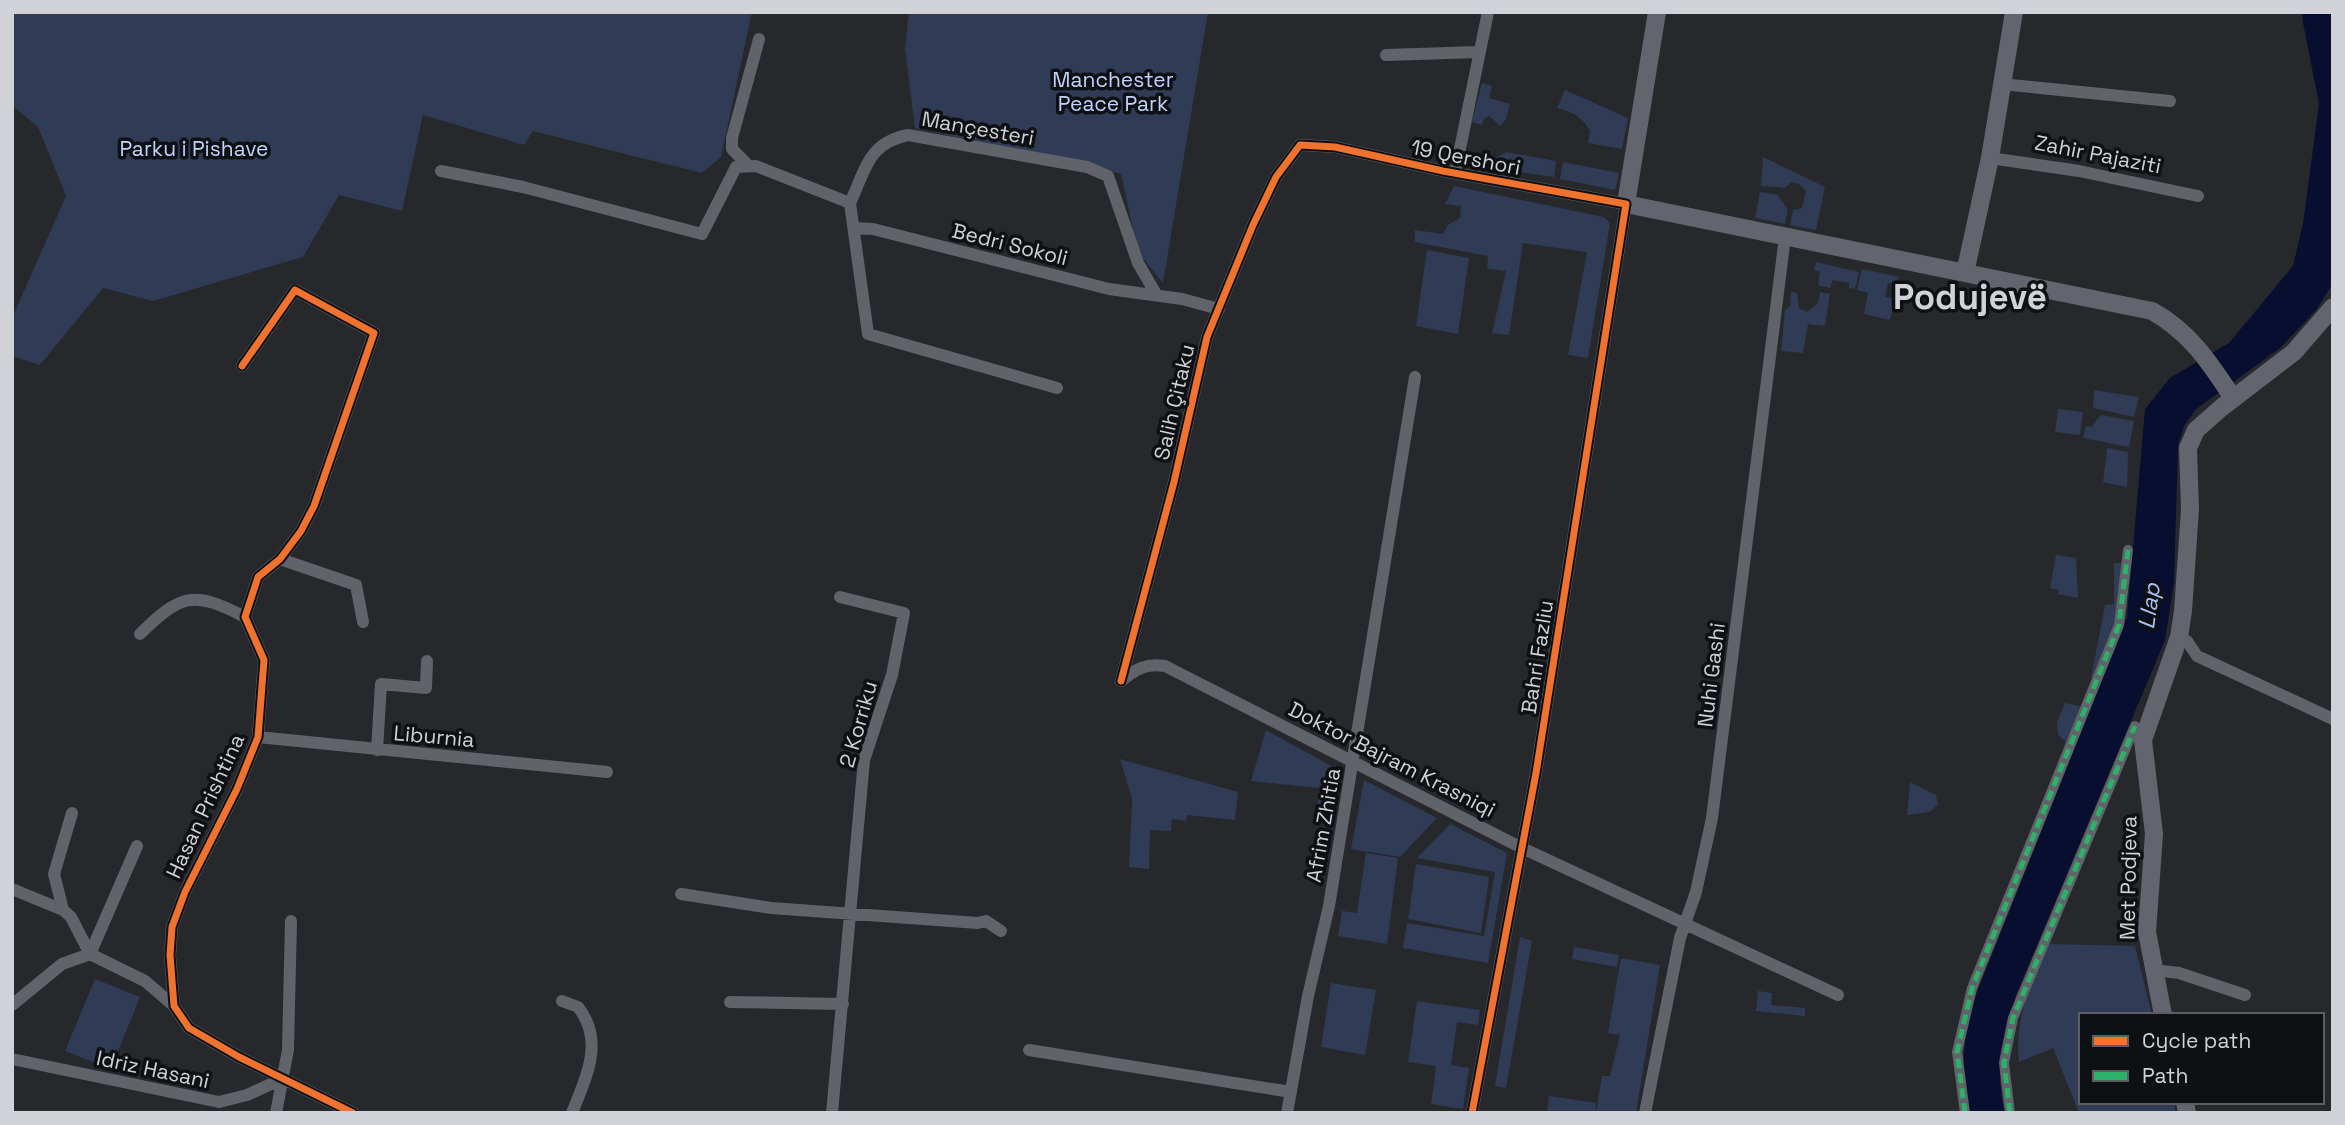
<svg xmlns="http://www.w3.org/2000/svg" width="2345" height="1125" font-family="'Space Grotesk',sans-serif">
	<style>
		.green { fill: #303b56 }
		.water { fill: #070e2f }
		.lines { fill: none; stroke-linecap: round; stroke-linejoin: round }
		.pedestrian { stroke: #606369; stroke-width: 10 }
		.minor { stroke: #606369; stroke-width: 12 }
		.secondary { stroke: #62656d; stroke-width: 18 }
		.quiet { stroke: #2db169; stroke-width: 5; stroke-dasharray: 10 5; stroke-linecap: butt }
		.cycleway-casing { stroke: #0e1013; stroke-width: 11 }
		.cycleway { stroke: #ef722f; stroke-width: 7 }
		.labels { text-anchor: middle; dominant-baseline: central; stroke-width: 7; stroke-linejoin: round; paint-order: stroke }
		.park-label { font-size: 21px; fill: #c1d3fd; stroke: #0e1013 }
		.street-label { font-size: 21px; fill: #d0d2d8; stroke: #0e1013 }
		.water-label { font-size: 23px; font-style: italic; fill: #a9bff6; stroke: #0e1013 }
		.town-label { font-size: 35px; font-weight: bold; fill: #d0d2d8; stroke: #0e1013 }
	</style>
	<rect width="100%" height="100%" fill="#26282c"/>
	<!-- green -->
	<path class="green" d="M 12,12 L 752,12 L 721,157 L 702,173 L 533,131 L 524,145 L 423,115 L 402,211 L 339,195 L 303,257 L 153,301 L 103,288 L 40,365 L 12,356 L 12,318 L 66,196 L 38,127 L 12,105 Z
		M 909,12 L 1208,12 L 1163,283 L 1138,252 L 1121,174 L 915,128 L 905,49 Z
		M 1482,83 L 1492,86 L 1489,98 L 1510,104 L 1506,119 L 1500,126 L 1489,116 L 1484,119 L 1482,125 L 1472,122 Z
		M 1565,90 L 1628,118 L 1622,149 L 1588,143 L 1590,131 C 1582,117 1573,112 1557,108 Z
		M 1506,152 L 1556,161 L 1554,177 L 1482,166 Z
		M 1763,157 L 1825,187 L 1816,230 L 1790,225 L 1793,210 L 1802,208 L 1806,191 L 1799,184 L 1791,182 L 1785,188 L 1761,186 Z
		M 1563,162 L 1619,173 L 1615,190 L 1560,179 Z
		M 1454,186 L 1604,217 L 1610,223 L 1588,358 L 1568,355 L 1587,252 L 1523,243 L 1509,335 L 1492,333 L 1506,271 L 1487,269 L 1488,256 L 1415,242 L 1415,230 L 1443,234 L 1448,225 L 1460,218 L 1461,206 L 1445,204 Z
		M 1760,192 L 1778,195 L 1788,210 L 1785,224 L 1755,218 Z
		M 1427,250 L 1469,258 L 1458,334 L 1416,326 Z
		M 1816,262 L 1859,272 L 1855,289 L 1849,288 L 1849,283 L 1833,280 L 1830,288 L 1818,285 L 1820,272 L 1814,270 Z
		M 1862,269 L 1899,277 L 1897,284 L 1888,283 L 1885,297 L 1895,299 L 1890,320 L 1864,314 L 1868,293 L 1857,290 Z
		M 1791,292 L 1797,293 L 1799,308 L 1807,312 L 1818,303 L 1820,292 L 1830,294 L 1825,326 L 1808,324 L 1803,353 L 1781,351 L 1785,310 L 1790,306 Z
		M 2094,390 L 2139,397 L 2134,417 L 2093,408 Z
		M 2058,409 L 2083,412 L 2080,435 L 2055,432 Z
		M 2101,415 L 2134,421 L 2129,447 L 2083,438 L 2086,426 L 2091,427 Z
		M 2107,448 L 2128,452 L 2127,487 L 2103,482 Z
		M 2056,555 L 2076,558 L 2078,598 L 2058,594 L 2059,590 L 2050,588 Z
		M 2114,563 L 2124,563 L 2119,614 L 2095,680 L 2091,678 L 2105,605 L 2114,604 Z
		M 2065,703 L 2084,707 L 2066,742 L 2058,735 L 2057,722 Z
		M 1266,730 L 1337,769 L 1328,819 L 1317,818 L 1319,788 L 1251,781 Z
		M 1120,759 L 1238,792 L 1235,820 L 1187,815 L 1186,821 L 1172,819 L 1171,831 L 1150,830 L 1149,869 L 1129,867 L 1132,799 Z
		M 1364,780 L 1437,818 L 1400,857 L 1351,849 Z
		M 1910,782 L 1936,795 L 1938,804 L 1930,812 L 1907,815 Z
		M 1450,824 L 1507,853 L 1488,963 L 1403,948 L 1407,923 L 1484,936 L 1495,872 L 1417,858 Z
		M 1366,853 L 1398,858 L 1387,944 L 1338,936 L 1342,911 L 1357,913 Z
		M 1416,864 L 1489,877 L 1481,933 L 1408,919 Z
		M 1520,937 L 1532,941 L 1506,1088 L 1495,1086 Z
		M 2047,944 L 2135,946 L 2152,1015 L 2081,1015 L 2081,1102 L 2174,1102 L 2176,1113 L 2079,1113 L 2053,1048 L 2019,1062 C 2014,1020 2031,982 2047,944 Z
		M 1574,947 L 1619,955 L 1617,967 L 1572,959 Z
		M 1621,958 L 1660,965 L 1636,1113 L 1596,1113 L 1602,1076 L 1610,1076 L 1620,1035 L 1608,1033 Z
		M 95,979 L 140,997 L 111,1069 L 65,1051 Z
		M 1331,983 L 1376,990 L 1365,1055 L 1321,1047 Z
		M 1758,991 L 1772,993 L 1771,1005 L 1805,1008 L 1805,1016 L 1756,1011 Z
		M 1417,1001 L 1480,1010 L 1478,1025 L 1457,1022 L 1451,1065 L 1469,1068 L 1463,1109 L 1431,1104 L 1436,1066 L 1408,1062 Z
		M 1549,1096 L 1596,1103 L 1595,1113 L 1547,1111 Z"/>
	<!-- water -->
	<path class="water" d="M 2301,12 L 2333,12 L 2331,286 L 2317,309 L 2280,348 L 2195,410 L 2184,426 L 2178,445 L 2174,582 L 2165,640 L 2016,995 C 2002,1039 1994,1066 2005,1113 L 1969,1113 C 1961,1080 1963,1046 1969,1012 L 2127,617 L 2145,409 L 2170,378 L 2229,343 L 2293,266 L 2303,224 L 2319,104 Z"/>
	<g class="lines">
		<!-- pedestrian -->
		<path class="pedestrian" d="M 1965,1113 L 1957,1052 L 1972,988 L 2119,625 L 2128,550
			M 2010,1113 L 2004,1063 L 2013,1018 L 2135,726"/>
		<!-- minor -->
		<path class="minor" d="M 1386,55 L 1478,52
			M 2001,84 L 2170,101
			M 1990,158 L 2079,171 L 2198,196
			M 749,166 L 732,149 L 732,138 L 759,39
			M 441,171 L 523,187 L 702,234 L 736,167 L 756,166 L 850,203
			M 1455,173 L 1488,12
			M 850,203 C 866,169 868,143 908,135 L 1087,167 L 1108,176 L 1138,263 L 1156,294
			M 850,203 L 868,334 L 1057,388
			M 854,228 L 873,229 L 1109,289 L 1182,299 L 1219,309
			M 242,366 L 295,290 L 374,333 L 314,506 L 301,531 L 280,559 L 258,577 L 245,617 L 264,660 L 258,737 L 237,789 L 185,892 L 172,927 L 170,955 L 174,1006 L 189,1028 L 239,1057 L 353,1113
			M 280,559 L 356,585 L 363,622
			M 140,634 C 181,594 193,590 245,617
			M 2179,637 L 2187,641 L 2197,656 L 2333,719
			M 1121,681 L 1174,482 L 1207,337 L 1253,225 L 1276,177 L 1300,145 L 1335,147 L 1443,171 L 1626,204 L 1536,773 L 1472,1113
			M 1121,681 C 1136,669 1146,663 1165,666 L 1522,848 L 1838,995
			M 258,737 L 607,772
			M 377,750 L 381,684 L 426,688 L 427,661
			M 72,813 L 54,874 L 63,910 L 71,917 L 90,954
			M 12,889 L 63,910
			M 681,894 L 771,908 L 978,923 L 986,921 L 1001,931
			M 90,954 L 137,846
			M 2153,970 L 2179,973 L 2245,995
			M 562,1001 L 578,1007 C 605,1041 586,1077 572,1113
			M 730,1002 L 843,1004
			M 12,1005 L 62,964 L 90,954 L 145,981 L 174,1006
			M 1029,1050 L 1291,1092
			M 12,1059 L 219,1102 L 247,1095 L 282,1079
			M 276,1113 L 288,1050 L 291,921
			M 832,1113 L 864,760 L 892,675 L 904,613 L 840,597
			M 1287,1113 L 1308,996 L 1329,906 L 1415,377
			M 1645,1113 L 1680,938 L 1696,892 L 1712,818 L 1785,237"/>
		<!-- secondary -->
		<path class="secondary" d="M 1657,12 L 1626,204 L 2152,311 C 2190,332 2210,363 2233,398
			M 1965,273 L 1990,158 L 2014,12
			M 2163,1015 L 2147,932 L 2154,834 L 2143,740 L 2179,637 L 2183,611 L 2190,509 L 2188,448 L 2196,430 L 2221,408 L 2294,352 L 2333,307
			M 2185,1102 L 2187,1113"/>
		<!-- quiet -->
		<path class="quiet" d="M 1965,1113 L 1957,1052 L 1972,988 L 2119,625 L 2128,550
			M 2010,1113 L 2004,1063 L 2013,1018 L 2135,726"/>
		<defs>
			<path id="cycleway" d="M 242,366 L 295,290 L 374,333 L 314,506 L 301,531 L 280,559 L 258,577 L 245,617 L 264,660 L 258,737 L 237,789 L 185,892 L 172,927 L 170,955 L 174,1006 L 189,1028 L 239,1057 L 353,1113
				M 1121,681 L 1174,482 L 1207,337 L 1253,225 L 1276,177 L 1300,145 L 1335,147 L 1443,171 L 1626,204 L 1536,773 L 1472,1113"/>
		</defs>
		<!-- cycleway casing -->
		<use href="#cycleway" class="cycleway-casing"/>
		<!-- cycleway -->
		<use href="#cycleway" class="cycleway"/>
	</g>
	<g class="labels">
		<!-- park labels -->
		<g class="park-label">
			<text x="1113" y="79">Manchester<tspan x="1113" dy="24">Peace Park</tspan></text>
			<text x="194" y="148">Parku i Pishave</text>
		</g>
		<!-- street labels -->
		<g class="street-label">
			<text transform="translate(978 128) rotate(10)">Mançesteri</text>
			<text transform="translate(2098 154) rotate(11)">Zahir Pajaziti</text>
			<text transform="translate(1466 157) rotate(11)">19 Qershori</text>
			<text transform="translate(1010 244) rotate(14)">Bedri Sokoli</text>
			<text transform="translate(1174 402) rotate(-77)">Salih Çitaku</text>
			<text transform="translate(1537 657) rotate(-81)">Bahri Fazliu</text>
			<text transform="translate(1711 675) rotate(-83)">Nuhi Gashi</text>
			<text transform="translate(858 724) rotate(-74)">2 Korriku</text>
			<text transform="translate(434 736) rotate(5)">Liburnia</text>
			<text transform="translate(1392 759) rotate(27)">Doktor Bajram Krasniqi</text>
			<text transform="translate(205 806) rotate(-65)">Hasan Prishtina</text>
			<text transform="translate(1323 825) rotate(-80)">Afrim Zhitia</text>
			<text transform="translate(2128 878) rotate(-89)">Met Podjeva</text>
			<text transform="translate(153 1069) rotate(12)">Idriz Hasani</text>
		</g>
		<!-- water labels -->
		<g class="water-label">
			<text transform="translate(2149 606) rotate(-82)">Llap</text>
		</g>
		<!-- town labels -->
		<g class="town-label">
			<text x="1970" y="297">Podujevë</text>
		</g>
	</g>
	<!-- border -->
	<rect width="2345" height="1125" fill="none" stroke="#d0d2d8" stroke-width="28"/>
	<!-- legend -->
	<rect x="2079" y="1013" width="245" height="91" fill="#0e1013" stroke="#5c5e62" stroke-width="2"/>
	<rect x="2093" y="1036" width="35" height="10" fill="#ef722f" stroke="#5c5e62" stroke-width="2"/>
	<text x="2142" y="1048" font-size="21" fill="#d0d2d8">Cycle path</text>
	<rect x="2093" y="1071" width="35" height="10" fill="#2db169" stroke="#5c5e62" stroke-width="2"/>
	<text x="2142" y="1083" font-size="21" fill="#d0d2d8">Path</text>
</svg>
